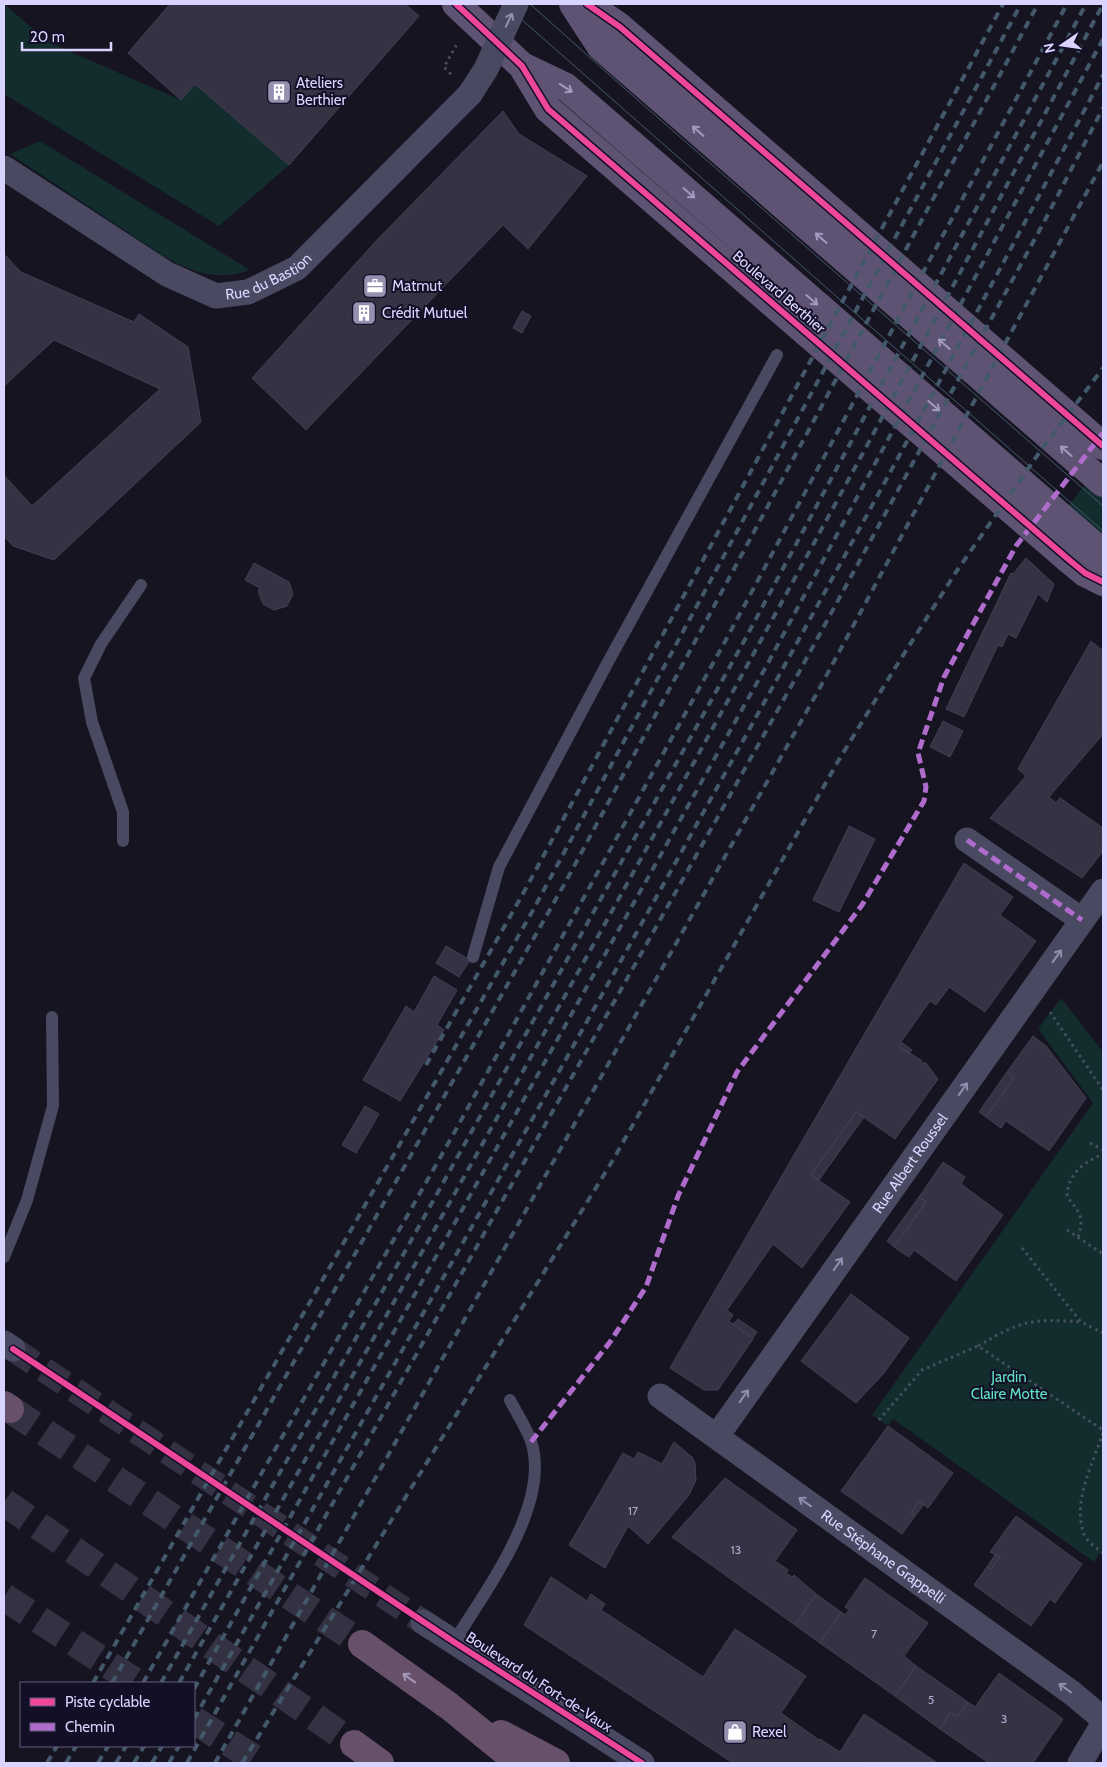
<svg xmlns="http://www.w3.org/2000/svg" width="1107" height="1767" font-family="Cabin,sans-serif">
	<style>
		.green { fill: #132c2d }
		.building { fill: #343243; stroke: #433f54 }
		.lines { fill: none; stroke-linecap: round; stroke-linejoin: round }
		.street-tunnel { stroke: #333142; stroke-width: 25; stroke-dasharray: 25 12; stroke-linecap: butt }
		.secondary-tunnel { stroke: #333142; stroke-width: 28; stroke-dasharray: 28 14; stroke-linecap: butt }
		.highway-tunnel { stroke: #333142; stroke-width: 28; stroke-dasharray: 28 14; stroke-linecap: butt }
		.path { stroke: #44505f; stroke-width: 3; stroke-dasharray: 2.5 4; stroke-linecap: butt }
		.lane { stroke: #4a4962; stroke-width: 12 }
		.street { stroke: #4a4962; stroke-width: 25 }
		.primary { stroke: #5e5373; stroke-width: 28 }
		.highway { stroke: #67516a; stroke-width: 28 }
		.tram { stroke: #43596b; stroke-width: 1 }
		.rail { stroke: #43596b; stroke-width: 4; stroke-dasharray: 8 6; stroke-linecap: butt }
		.street-bridge { stroke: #4a4962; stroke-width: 25 }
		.quiet { stroke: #b06ccc; stroke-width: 5; stroke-dasharray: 10 5; stroke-linecap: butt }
		.cycleway-casing { stroke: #130f26; stroke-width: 9 }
		.cycleway { stroke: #ed469a; stroke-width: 6 }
		.oneway { stroke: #928eb0 }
		.oneway2 { stroke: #a29ac0 }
		.oneway3 { stroke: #a699bc }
		.labels { text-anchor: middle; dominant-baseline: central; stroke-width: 4; stroke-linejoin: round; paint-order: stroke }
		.number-label { font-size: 12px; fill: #b0acd0 }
		.poi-label { font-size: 15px; fill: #d9d4ff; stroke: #130f26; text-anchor: start }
		.street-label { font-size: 15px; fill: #d9d4ff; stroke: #130f26 }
		.park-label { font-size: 15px; fill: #5fe0c0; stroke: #130f26 }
	</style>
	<rect width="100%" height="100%" fill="#161421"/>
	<!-- green -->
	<path class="green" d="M 4,4 L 48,42 L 181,100 L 195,84 L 289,165 L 219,226 L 4,94 Z
		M 40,141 L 250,270 C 218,282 190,272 162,255 L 10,154 Z
		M 1088,481 L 1103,495 L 1103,542 L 1065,510 Z
		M 1061,998 L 1103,1052 L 1103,1549 L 1094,1562 L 893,1419 L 888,1426 L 872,1415 L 1093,1103 L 1038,1029 Z"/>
	<!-- building -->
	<path class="building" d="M 170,4 L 405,4 L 419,16 L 289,165 L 195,84 L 181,100 L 128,53 Z
		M 503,111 L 519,134 L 587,176 L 528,249 L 503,225 L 306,430 L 252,378 L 377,240 Z
		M 4,254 L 21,272 L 134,322 L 139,314 L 188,347 L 201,422 L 54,560 L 13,546 L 4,536 L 4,475 L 32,506 L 160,389 L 54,340 L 4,386 Z
		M 522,311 L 531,316 L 522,333 L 513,328 Z
		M 1026,558 L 1054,584 L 1047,602 L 1038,594 L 1016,638 L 1008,634 L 1002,647 L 998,645 L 964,717 L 946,709 L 1011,573 L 1013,574 Z
		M 254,563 L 289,582 L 293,594 L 287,606 L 274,610 L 263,604 L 258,591 L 260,588 L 245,580 Z
		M 1091,641 L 1103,651 L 1103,734 L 1049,797 L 1056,803 L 1060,798 L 1103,828 L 1103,851 L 1082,878 L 990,818 L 1026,776 L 1018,769 Z
		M 943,721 L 963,731 L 950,757 L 930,747 Z
		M 849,826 L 875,839 L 839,912 L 813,900 Z
		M 964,863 L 1013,897 L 1000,915 L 1036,941 L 985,1012 L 949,987 L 936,1005 L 930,1001 L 898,1046 L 921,1060 L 923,1064 L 925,1062 L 938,1079 L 895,1139 L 856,1112 L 811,1175 L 850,1202 L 802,1268 L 773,1244 L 727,1310 L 733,1315 L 729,1321 L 753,1339 L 718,1390 L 704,1390 L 670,1368 Z
		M 446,946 L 470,960 L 459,977 L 436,963 Z
		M 434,976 L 457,990 L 437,1025 L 444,1030 L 400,1101 L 363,1080 L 406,1006 L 414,1012 Z
		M 1033,1036 L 1046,1046 L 1086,1098 L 1049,1151 L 1006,1121 L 1001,1128 L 986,1117 L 1014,1078 L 1007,1072 Z
		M 901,1042 L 912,1050 L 909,1054 L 898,1046 Z
		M 1007,1072 L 1014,1078 L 986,1117 L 979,1112 Z
		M 365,1106 L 379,1114 L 356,1153 L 342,1145 Z
		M 856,1112 L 864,1117 L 819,1180 L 811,1175 Z
		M 943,1162 L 965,1177 L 961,1184 L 1003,1215 L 956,1281 L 914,1250 L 909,1257 L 894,1247 L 926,1202 L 919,1197 Z
		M 919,1197 L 926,1202 L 894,1247 L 887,1241 Z
		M 851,1294 L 909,1338 L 884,1373 L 856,1403 L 801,1361 Z
		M 738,1319 L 757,1332 L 753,1338 L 733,1324 Z
		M 888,1426 L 953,1473 L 928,1508 L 919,1501 L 911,1513 L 915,1516 L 902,1534 L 841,1491 Z
		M 674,1442 L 692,1457 L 695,1463 L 696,1480 L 689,1495 L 648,1544 L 628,1526 L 605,1568 L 569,1545 L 623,1453 L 634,1459 L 638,1452 L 662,1464 Z
		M 725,1478 L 797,1530 L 775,1561 L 788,1570 L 786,1573 L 792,1577 L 794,1575 L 816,1594 L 795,1625 L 672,1537 Z
		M 919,1501 L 924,1504 L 915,1516 L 911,1513 Z
		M 1016,1516 L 1082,1564 L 1055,1603 L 1050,1599 L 1031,1626 L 974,1585 L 987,1567 L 991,1569 L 1000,1557 L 990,1552 Z
		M 995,1555 L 1000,1557 L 991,1569 L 987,1567 Z
		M 551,1577 L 587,1601 L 591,1594 L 605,1604 L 601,1610 L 703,1677 L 735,1629 L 806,1676 L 781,1713 L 819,1740 L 820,1739 L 840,1752 L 864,1714 L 936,1762 L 733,1763 L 524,1625 Z
		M 865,1578 L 928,1623 L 904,1656 L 916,1666 L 895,1696 L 820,1643 L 841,1612 L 845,1615 L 849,1610 L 845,1607 Z
		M 816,1594 L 841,1612 L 820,1643 L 795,1625 Z
		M 916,1666 L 968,1702 L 957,1717 L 950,1713 L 940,1729 L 895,1696 Z
		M 999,1673 L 1063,1719 L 1033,1763 L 989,1763 L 940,1729 L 950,1713 L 957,1717 L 968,1702 L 975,1707 Z"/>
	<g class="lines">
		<!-- street-tunnel -->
		<path class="street-tunnel" d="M 13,1349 L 423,1622"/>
		<!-- secondary-tunnel -->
		<path class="secondary-tunnel" d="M 4,1597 L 137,1683
			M 194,1720 L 261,1763"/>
		<!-- highway-tunnel -->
		<path class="highway-tunnel" d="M 10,1409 L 362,1644
			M 4,1502 L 354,1744"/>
		<!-- path -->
		<path class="path" d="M 451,74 L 444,67 L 457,44
			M 1050,1012 L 1103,1090
			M 1090,1143 L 1103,1150
			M 1067,1230 L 1103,1254
			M 1078,1237 C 1085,1218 1079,1211 1067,1197 C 1068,1173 1083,1163 1103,1154
			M 1022,1248 L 1081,1322 L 1103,1333
			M 978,1346 C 1020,1321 1032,1318 1081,1322
			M 879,1420 L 922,1370 L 978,1346 L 1103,1430
			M 1103,1433 C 1093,1463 1072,1502 1084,1534 C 1087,1541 1097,1549 1103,1553"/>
		<!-- lane -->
		<path class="lane" d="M 123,841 L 123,812 L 92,722 L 84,678 L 101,644 L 141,585
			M 473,957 L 499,867 L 608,662 L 777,355
			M 4,1257 L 27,1200 L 53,1106 L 52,1017
			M 454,1642 C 485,1591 552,1504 531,1441 C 526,1427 517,1414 510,1400"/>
		<!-- street -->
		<g class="street">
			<path id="s1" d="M 4,168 L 167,274 L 216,296 L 248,292 L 297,268 L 470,94"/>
			<path d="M 967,840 L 1082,920"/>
			<path d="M 4,1343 L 13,1349"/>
			<path id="s2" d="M 660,1396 L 1072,1693 L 1103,1719"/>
			<path id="s3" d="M 717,1436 L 1103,891"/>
			<path d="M 423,1622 L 642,1763"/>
			<path d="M 1080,1763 L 1103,1724"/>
		</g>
		<!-- primary -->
		<path class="primary" d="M 456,4 L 522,66 L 548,109 L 1068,559 L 1085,573 L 1103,582
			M 573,4 L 601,47 L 1103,483
			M 587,4 L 620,27 L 1103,446
			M 522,66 L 566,87 L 1103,553"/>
		<!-- highway -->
		<path class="highway" d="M 4,1405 L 10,1409
			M 362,1644 L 449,1706 L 519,1763
			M 501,1734 L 556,1763
			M 354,1744 L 380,1763"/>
		<!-- tram -->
		<path class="tram" d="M 504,4 L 1103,531
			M 530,4 L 632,95 L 1103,506"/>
		<!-- rail -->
		<path class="rail" d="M 426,1065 L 525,890 L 1003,4
			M 93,1683 L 532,912 L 1021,4
			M 112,1683 L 565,883 L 1038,4
			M 143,1683 L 454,1133 L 728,636 L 1067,4
			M 161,1683 L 408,1246 L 743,643 L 1086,4
			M 179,1683 C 494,1127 805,569 1103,4
			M 194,1689 L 768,663 L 1103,39
			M 194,1719 C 502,1174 811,629 1103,75
			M 47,1763 L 57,1746
			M 66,1763 L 76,1746
			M 98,1763 L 108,1746
			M 116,1763 L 126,1746
			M 134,1763 L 144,1746
			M 152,1763 L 162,1746
			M 169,1763 L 179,1746
			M 187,1763 L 798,674 L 1044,222 L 1103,108
			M 215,1763 L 817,693 L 1103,162
			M 242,1763 L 613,1160 L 837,763 L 895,668 L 956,572 L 1039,453 L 1103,368"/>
		<!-- street-bridge -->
		<path class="street-bridge" d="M 470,94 L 486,69 L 516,4"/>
		<!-- quiet -->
		<path class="quiet" d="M 967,840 L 1082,920
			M 531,1442 L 610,1342 L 646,1287 L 678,1196 L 737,1072 L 862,905 L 924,801 L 926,787 L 918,753 L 944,677 L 1016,546 L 1103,433"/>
		<defs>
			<path id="cycleway" d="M 456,4 L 522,66 L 548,109 L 1068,559 L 1085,573 L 1103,582
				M 587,4 L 620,27 L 1103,446
				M 13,1349 L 454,1642 L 642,1763"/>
		</defs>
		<!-- cycleway casing -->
		<use href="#cycleway" class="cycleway-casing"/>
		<!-- cycleway -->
		<use href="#cycleway" class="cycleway"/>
	</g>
	<!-- one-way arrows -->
	<defs><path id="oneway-shaft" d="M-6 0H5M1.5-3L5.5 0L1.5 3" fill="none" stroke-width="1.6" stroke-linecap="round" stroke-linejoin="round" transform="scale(1.25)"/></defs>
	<g class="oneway">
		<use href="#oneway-shaft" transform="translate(509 20) rotate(-65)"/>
		<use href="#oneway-shaft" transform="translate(1057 956) rotate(-55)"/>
		<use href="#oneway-shaft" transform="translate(963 1089) rotate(-55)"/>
		<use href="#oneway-shaft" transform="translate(838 1264) rotate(-55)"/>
		<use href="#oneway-shaft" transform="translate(744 1396) rotate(-55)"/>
		<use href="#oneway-shaft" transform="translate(805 1502) rotate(-144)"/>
		<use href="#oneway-shaft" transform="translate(1065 1688) rotate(-144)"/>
	</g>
	<g class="oneway2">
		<use href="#oneway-shaft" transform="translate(566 88) rotate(33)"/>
		<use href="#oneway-shaft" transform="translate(698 131) rotate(-139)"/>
		<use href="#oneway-shaft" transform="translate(689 193) rotate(41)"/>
		<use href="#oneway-shaft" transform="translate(821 238) rotate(-139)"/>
		<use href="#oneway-shaft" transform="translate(812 300) rotate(41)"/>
		<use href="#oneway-shaft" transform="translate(944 344) rotate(-139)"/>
		<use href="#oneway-shaft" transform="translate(934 406) rotate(41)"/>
		<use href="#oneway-shaft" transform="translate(1066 451) rotate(-139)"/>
	</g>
	<use class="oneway3" href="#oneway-shaft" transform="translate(409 1678) rotate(-144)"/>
	<!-- icons -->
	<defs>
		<symbol id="building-square" viewBox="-11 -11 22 22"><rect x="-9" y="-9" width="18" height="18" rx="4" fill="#9591b1" stroke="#130f26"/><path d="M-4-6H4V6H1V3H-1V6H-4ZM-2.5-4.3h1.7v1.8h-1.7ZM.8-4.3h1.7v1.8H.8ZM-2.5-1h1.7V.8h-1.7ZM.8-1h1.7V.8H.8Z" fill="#fff"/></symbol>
		<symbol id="office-square" viewBox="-11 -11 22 22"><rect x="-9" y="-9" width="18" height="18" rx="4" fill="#9591b1" stroke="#130f26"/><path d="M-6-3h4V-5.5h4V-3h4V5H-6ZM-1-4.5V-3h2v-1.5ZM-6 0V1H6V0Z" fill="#fff"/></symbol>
		<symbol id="shop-square" viewBox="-11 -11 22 22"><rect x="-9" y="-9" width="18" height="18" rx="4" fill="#9591b1" stroke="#130f26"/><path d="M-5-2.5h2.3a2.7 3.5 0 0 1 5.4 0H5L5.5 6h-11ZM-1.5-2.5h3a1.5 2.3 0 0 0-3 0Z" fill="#fff"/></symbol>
	</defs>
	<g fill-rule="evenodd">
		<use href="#building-square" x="265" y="78" width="28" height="28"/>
		<use href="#office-square" x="361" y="272" width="28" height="28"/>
		<use href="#building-square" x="350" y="299" width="28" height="28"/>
		<use href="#shop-square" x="721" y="1718" width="28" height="28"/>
	</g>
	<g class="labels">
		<!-- number labels -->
		<g class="number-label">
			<text x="633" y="1510">17</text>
			<text x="736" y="1549">13</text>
			<text x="874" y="1633">7</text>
			<text x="931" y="1699">5</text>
			<text x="1004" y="1718">3</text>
		</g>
		<!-- poi labels -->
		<g class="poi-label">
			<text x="296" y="83">Ateliers<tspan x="296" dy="17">Berthier</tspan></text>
			<text x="392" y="286">Matmut</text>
			<text x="382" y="313">Crédit Mutuel</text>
			<text x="752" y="1732">Rexel</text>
		</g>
		<!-- street labels -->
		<g class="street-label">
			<text stroke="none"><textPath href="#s1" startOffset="305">Rue du Bastion</textPath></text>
			<text transform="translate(779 292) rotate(41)">Boulevard Berthier</text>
			<text stroke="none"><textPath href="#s3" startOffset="334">Rue Albert Roussel</textPath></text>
			<text stroke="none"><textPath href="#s2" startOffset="275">Rue Stéphane Grappelli</textPath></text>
			<text transform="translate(539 1682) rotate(33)">Boulevard du Fort-de-Vaux</text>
		</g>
		<!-- park labels -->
		<g class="park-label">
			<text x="1009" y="1377">Jardin<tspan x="1009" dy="17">Claire Motte</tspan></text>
		</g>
	</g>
	<!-- border -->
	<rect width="1107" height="1767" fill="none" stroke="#d9d4ff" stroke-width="10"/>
	<!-- legend -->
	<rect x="20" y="1682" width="175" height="65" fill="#130f26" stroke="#625e7d"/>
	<rect x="30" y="1698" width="25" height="8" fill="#ed469a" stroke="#625e7d"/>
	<text x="65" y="1707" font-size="15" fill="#d9d4ff">Piste cyclable</text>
	<rect x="30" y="1723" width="25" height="8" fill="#b06ccc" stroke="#625e7d"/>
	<text x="65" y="1732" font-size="15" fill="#d9d4ff">Chemin</text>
	<!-- north arrow -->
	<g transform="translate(1062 45) rotate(257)" stroke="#130f26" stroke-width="4" paint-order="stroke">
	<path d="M0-4L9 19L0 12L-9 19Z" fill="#d9d4ff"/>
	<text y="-8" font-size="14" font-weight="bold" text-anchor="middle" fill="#d9d4ff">N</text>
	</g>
	<!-- scale -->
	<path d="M22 42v8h89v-8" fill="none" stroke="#d9d4ff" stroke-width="2.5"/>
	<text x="30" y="42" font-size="15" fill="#d9d4ff" stroke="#130f26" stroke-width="4" paint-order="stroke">20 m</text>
</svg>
